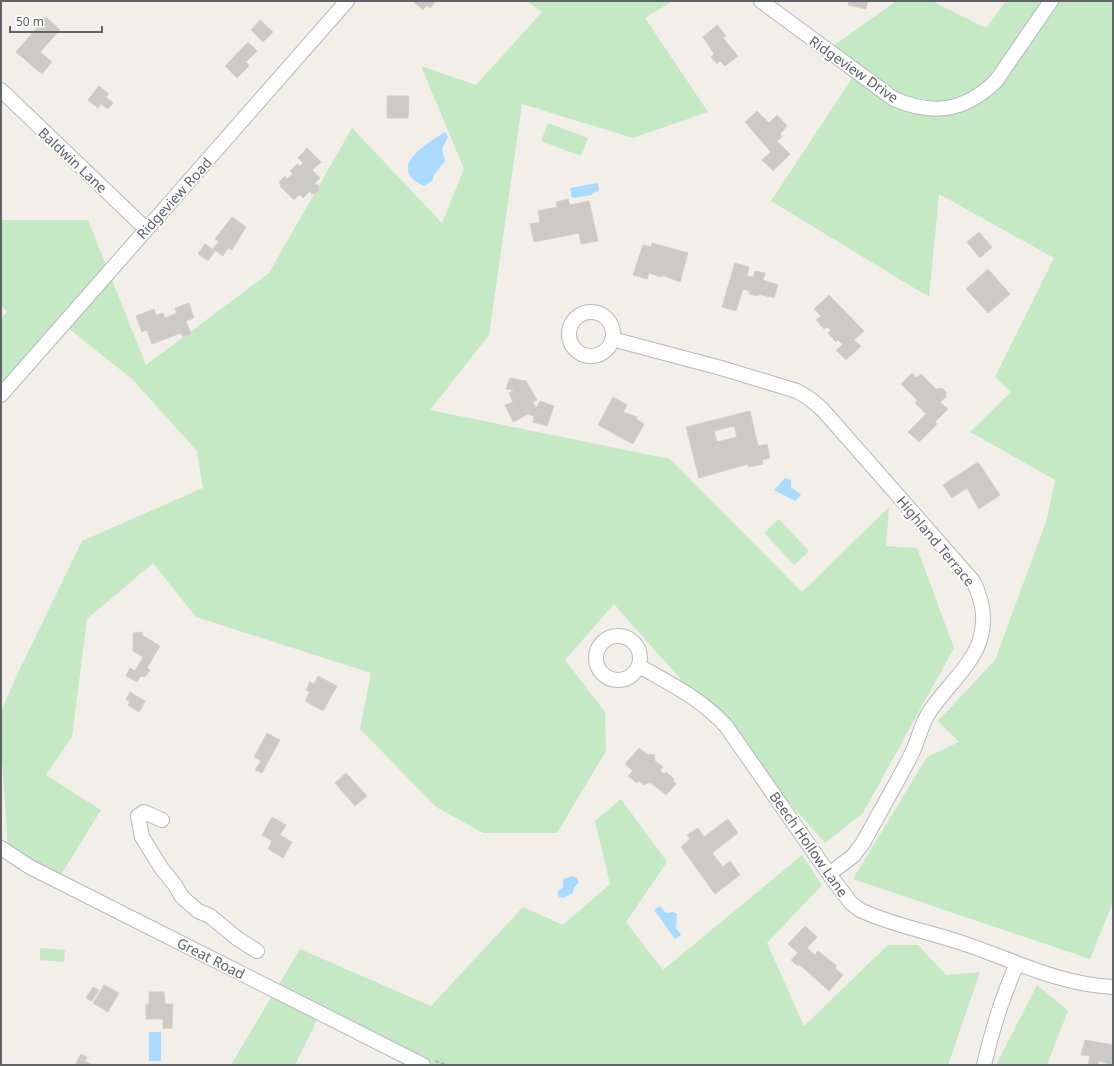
<svg xmlns="http://www.w3.org/2000/svg" width="1114" height="1066" font-family="'Noto Sans',sans-serif">
	<style>
		.green { fill: #c5e8c5 }
		.water { fill: #aadaff }
		.building { fill: #cccac5; stroke: #d6d1c6; fill-rule: evenodd }
		.lines { fill: none; stroke-linecap: round; stroke-linejoin: round }
		.minor-casing { stroke: #b5b8bc; stroke-width: 16 }
		.path { stroke: #9cc7a9; stroke-width: 2; stroke-dasharray: 4 2; stroke-linecap: butt }
		.minor { stroke: #fff; stroke-width: 14 }
		.labels { text-anchor: middle; dominant-baseline: central; stroke-width: 3.5; stroke-linejoin: round; paint-order: stroke }
		.street-label { font-size: 14px; fill: #5f6368; stroke: #fff }
	</style>
	<rect width="100%" height="100%" fill="#f1efe8"/>
	<!-- green -->
	<path class="green" d="M 527,1 L 673,1 L 645,18 L 708,112 L 633,138 L 522,104 L 489,335 L 430,410 L 670,459 L 802,592 L 889,507 L 886,546 L 917,548 L 954,648 L 863,813 L 825,843 L 614,604 L 565,660 L 605,712 L 606,751 L 557,833 L 483,833 L 436,807 L 360,729 L 371,673 L 196,617 L 153,563 L 87,619 L 72,737 L 46,775 L 101,810 L 57,881 L 8,848 L 1,744 L 1,712 L 17,675 L 82,541 L 203,488 L 197,451 L 132,379 L 68,328 L 1,403 L 1,318 L 7,312 L 1,305 L 1,220 L 88,220 L 146,365 L 269,273 L 352,128 L 442,223 L 464,169 L 421,66 L 476,85 L 542,12 Z
		M 896,1 L 932,1 L 986,28 L 1006,1 L 1113,1 L 1113,902 L 1090,959 L 853,879 L 927,757 L 959,742 L 938,721 L 995,660 L 1047,519 L 1055,480 L 970,432 L 1011,392 L 995,377 L 1054,258 L 939,194 L 929,297 L 771,201 L 853,77 L 825,52 Z
		M 548,123 L 588,138 L 581,156 L 541,141 Z
		M 779,519 L 809,551 L 794,565 L 764,533 Z
		M 621,799 L 667,862 L 626,922 L 663,970 L 802,855 L 822,885 L 767,943 L 804,1026 L 888,945 L 918,945 L 946,975 L 980,972 L 948,1065 L 426,1065 L 321,1012 L 295,1065 L 231,1065 L 300,949 L 431,1006 L 523,907 L 563,925 L 610,884 L 595,821 Z
		M 40,948 L 65,950 L 64,962 L 40,960 Z
		M 1037,985 L 1068,1011 L 1047,1065 L 996,1065 Z"/>
	<!-- water -->
	<path class="water" d="M 445,132 L 448,137 L 442,149 L 445,161 L 434,175 L 432,181 L 424,186 C 385,168 426,144 445,132 Z
		M 598,183 L 599,191 L 592,193 L 592,195 L 572,198 L 570,188 Z
		M 785,478 L 791,480 L 791,487 L 801,495 L 795,501 L 774,490 Z
		M 573,876 L 577,878 L 579,882 L 574,888 L 573,893 L 563,898 L 559,897 L 557,892 L 563,887 L 563,879 Z
		M 660,906 L 666,913 L 673,912 L 677,914 L 676,928 L 681,935 L 675,939 L 654,910 Z
		M 149,1032 L 161,1032 L 161,1061 L 149,1061 Z"/>
	<!-- building -->
	<path class="building" d="M 413,1 L 436,1 L 430,8 L 427,5 L 423,10 Z
		M 849,1 L 868,1 L 866,9 L 848,5 Z
		M 46,17 L 60,30 L 40,52 L 52,62 L 42,74 L 16,52 Z
		M 260,20 L 273,32 L 263,42 L 251,30 Z
		M 717,25 L 726,36 L 723,38 L 738,56 L 725,66 L 720,61 L 717,64 L 711,57 L 714,54 L 703,37 Z
		M 248,42 L 257,51 L 246,62 L 249,66 L 237,78 L 225,66 Z
		M 99,86 L 109,94 L 106,97 L 113,103 L 108,109 L 101,104 L 98,108 L 88,100 Z
		M 387,96 L 409,96 L 408,118 L 387,118 Z
		M 757,111 L 769,123 L 777,115 L 787,126 L 780,134 L 782,137 L 777,141 L 790,154 L 773,171 L 762,160 L 771,152 L 745,122 Z
		M 307,148 L 321,162 L 312,170 L 320,178 L 315,183 L 319,186 L 319,190 L 316,193 L 312,194 L 310,191 L 303,198 L 300,194 L 294,200 L 280,186 L 281,185 L 279,182 L 285,176 L 287,179 L 293,174 L 290,171 L 297,164 L 300,166 L 303,163 L 298,158 Z
		M 568,199 L 570,205 L 589,201 L 598,241 L 581,244 L 579,233 L 534,242 L 530,224 L 540,222 L 538,211 L 557,207 L 556,202 Z
		M 232,217 L 246,227 L 232,250 L 228,248 L 223,256 L 213,249 L 219,241 L 215,239 Z
		M 979,232 L 992,247 L 980,258 L 967,242 Z
		M 652,243 L 688,253 L 680,282 L 662,275 L 661,277 L 649,273 L 647,279 L 633,275 L 643,245 L 651,247 Z
		M 205,244 L 215,251 L 208,261 L 198,254 Z
		M 735,263 L 749,267 L 747,276 L 753,277 L 755,271 L 765,273 L 763,280 L 778,285 L 774,298 L 759,294 L 758,296 L 749,294 L 749,291 L 743,289 L 736,311 L 722,307 Z
		M 988,269 L 1010,294 L 988,313 L 966,289 Z
		M 829,295 L 864,331 L 854,340 L 861,346 L 846,360 L 836,350 L 843,345 L 838,340 L 836,342 L 828,333 L 831,330 L 827,327 L 824,329 L 816,320 L 821,316 L 814,309 Z
		M 189,303 L 194,318 L 186,321 L 191,334 L 183,337 L 181,333 L 152,344 L 147,330 L 142,332 L 136,316 L 154,309 L 156,315 L 163,313 L 165,318 L 177,313 L 175,308 Z
		M 912,373 L 916,378 L 921,374 L 936,389 L 942,388 L 946,392 L 946,397 L 940,402 L 948,409 L 935,422 L 937,424 L 919,442 L 908,432 L 926,414 L 915,403 L 917,400 L 901,384 Z
		M 510,378 L 526,381 L 537,400 L 533,402 L 535,407 L 537,407 L 540,401 L 554,406 L 547,426 L 533,422 L 534,416 L 528,414 L 513,422 L 505,405 L 513,402 L 509,393 L 514,390 L 506,389 Z
		M 613,397 L 627,405 L 623,412 L 637,417 L 636,419 L 644,424 L 633,444 L 598,425 Z
		M 750,411 L 758,446 L 767,444 L 770,458 L 762,460 L 763,464 L 748,467 L 748,464 L 699,478 L 686,427 ZM 734,426 L 737,437 L 717,442 L 714,431 Z
		M 978,462 L 1000,495 L 979,509 L 967,488 L 952,498 L 943,485 Z
		M 142,632 L 142,635 L 160,646 L 147,668 L 150,670 L 145,677 L 143,676 L 140,677 L 137,682 L 126,676 L 130,668 L 135,671 L 143,657 L 133,651 L 133,633 Z
		M 318,676 L 337,686 L 323,711 L 305,701 L 310,692 L 306,690 L 310,682 L 314,684 Z
		M 130,692 L 145,701 L 139,712 L 128,705 L 130,702 L 126,699 Z
		M 267,733 L 280,740 L 262,773 L 255,770 L 261,761 L 254,757 Z
		M 639,748 L 648,755 L 654,754 L 655,761 L 663,767 L 660,770 L 664,774 L 666,772 L 674,779 L 673,781 L 676,784 L 666,795 L 650,782 L 644,785 L 639,781 L 637,783 L 628,776 L 633,771 L 625,764 Z
		M 346,773 L 367,796 L 355,806 L 335,783 Z
		M 272,817 L 286,825 L 280,835 L 292,842 L 283,858 L 268,849 L 272,841 L 262,835 Z
		M 728,819 L 738,833 L 712,853 L 723,867 L 730,861 L 740,875 L 715,894 L 681,847 L 690,839 L 687,835 L 698,828 L 704,837 Z
		M 805,926 L 817,937 L 807,948 L 815,955 L 818,951 L 837,966 L 835,968 L 843,975 L 829,991 L 799,964 L 798,966 L 791,960 L 798,953 L 788,944 Z
		M 104,985 L 119,993 L 108,1012 L 93,1003 Z
		M 93,987 L 99,990 L 92,1001 L 86,998 Z
		M 149,992 L 164,992 L 165,1004 L 173,1004 L 172,1028 L 163,1029 L 163,1019 L 146,1019 L 146,1004 L 149,1004 Z
		M 1085,1040 L 1113,1045 L 1113,1065 L 1099,1061 L 1098,1065 L 1088,1065 L 1090,1056 L 1081,1055 Z
		M 81,1054 L 87,1057 L 85,1061 L 93,1065 L 75,1065 Z"/>
	<g class="lines">
		<defs>
			<path id="minor" d="M 761,1 L 894,99 C 934,116 965,111 996,81 L 1051,1
				M 1,90 L 146,229
				M569 334a22 22 0 1 1 44 0a22 22 0 1 1-44 0Z
				M 612,339 L 721,368 L 797,391 L 810,399 L 822,409 L 973,581 C 982,599 986,616 981,636 C 975,663 945,688 930,711 C 921,723 919,739 912,753 C 897,783 879,813 863,843 L 853,856 L 829,874
				M 1,395 L 347,1
				M596 658a22 22 0 1 1 44 0a22 22 0 1 1-44 0Z
				M 639,666 C 672,685 699,697 726,726 L 829,874 L 851,903 L 860,910 C 894,926 932,932 968,945 C 1018,962 1058,984 1113,987
				M 162,820 L 144,812 L 138,816 L 142,837 L 162,869 L 175,885 L 182,897 L 198,911 L 210,916 L 238,939 L 257,951
				M 1,848 L 30,867 L 423,1065
				M 984,1065 C 992,1030 1002,997 1017,964"/>
		</defs>
		<!-- minor casing -->
		<use href="#minor" class="minor-casing"/>
		<!-- path -->
		<path class="path" d="M 435,1061 L 447,1065"/>
		<!-- minor -->
		<use href="#minor" class="minor"/>
	</g>
	<g class="labels">
		<!-- street labels -->
		<g class="street-label">
			<text transform="translate(854 69) rotate(35)">Ridgeview Drive</text>
			<text transform="translate(73 160) rotate(43)">Baldwin Lane</text>
			<text transform="translate(174 198) rotate(-48)">Ridgeview Road</text>
			<text transform="translate(936 541) rotate(50)">Highland Terrace</text>
			<text transform="translate(809 844) rotate(55)">Beech Hollow Lane</text>
			<text transform="translate(211 958) rotate(27)">Great Road</text>
		</g>
	</g>
	<!-- border -->
	<rect width="1114" height="1066" fill="none" stroke="#5f6368" stroke-width="4"/>
	<!-- scale -->
	<path d="M10 26v6h92v-6" fill="none" stroke="#5f6368" stroke-width="2"/>
	<text x="16" y="26" font-size="12" fill="#5f6368" stroke="#ffffff" stroke-width="3" paint-order="stroke">50 m</text>
</svg>
